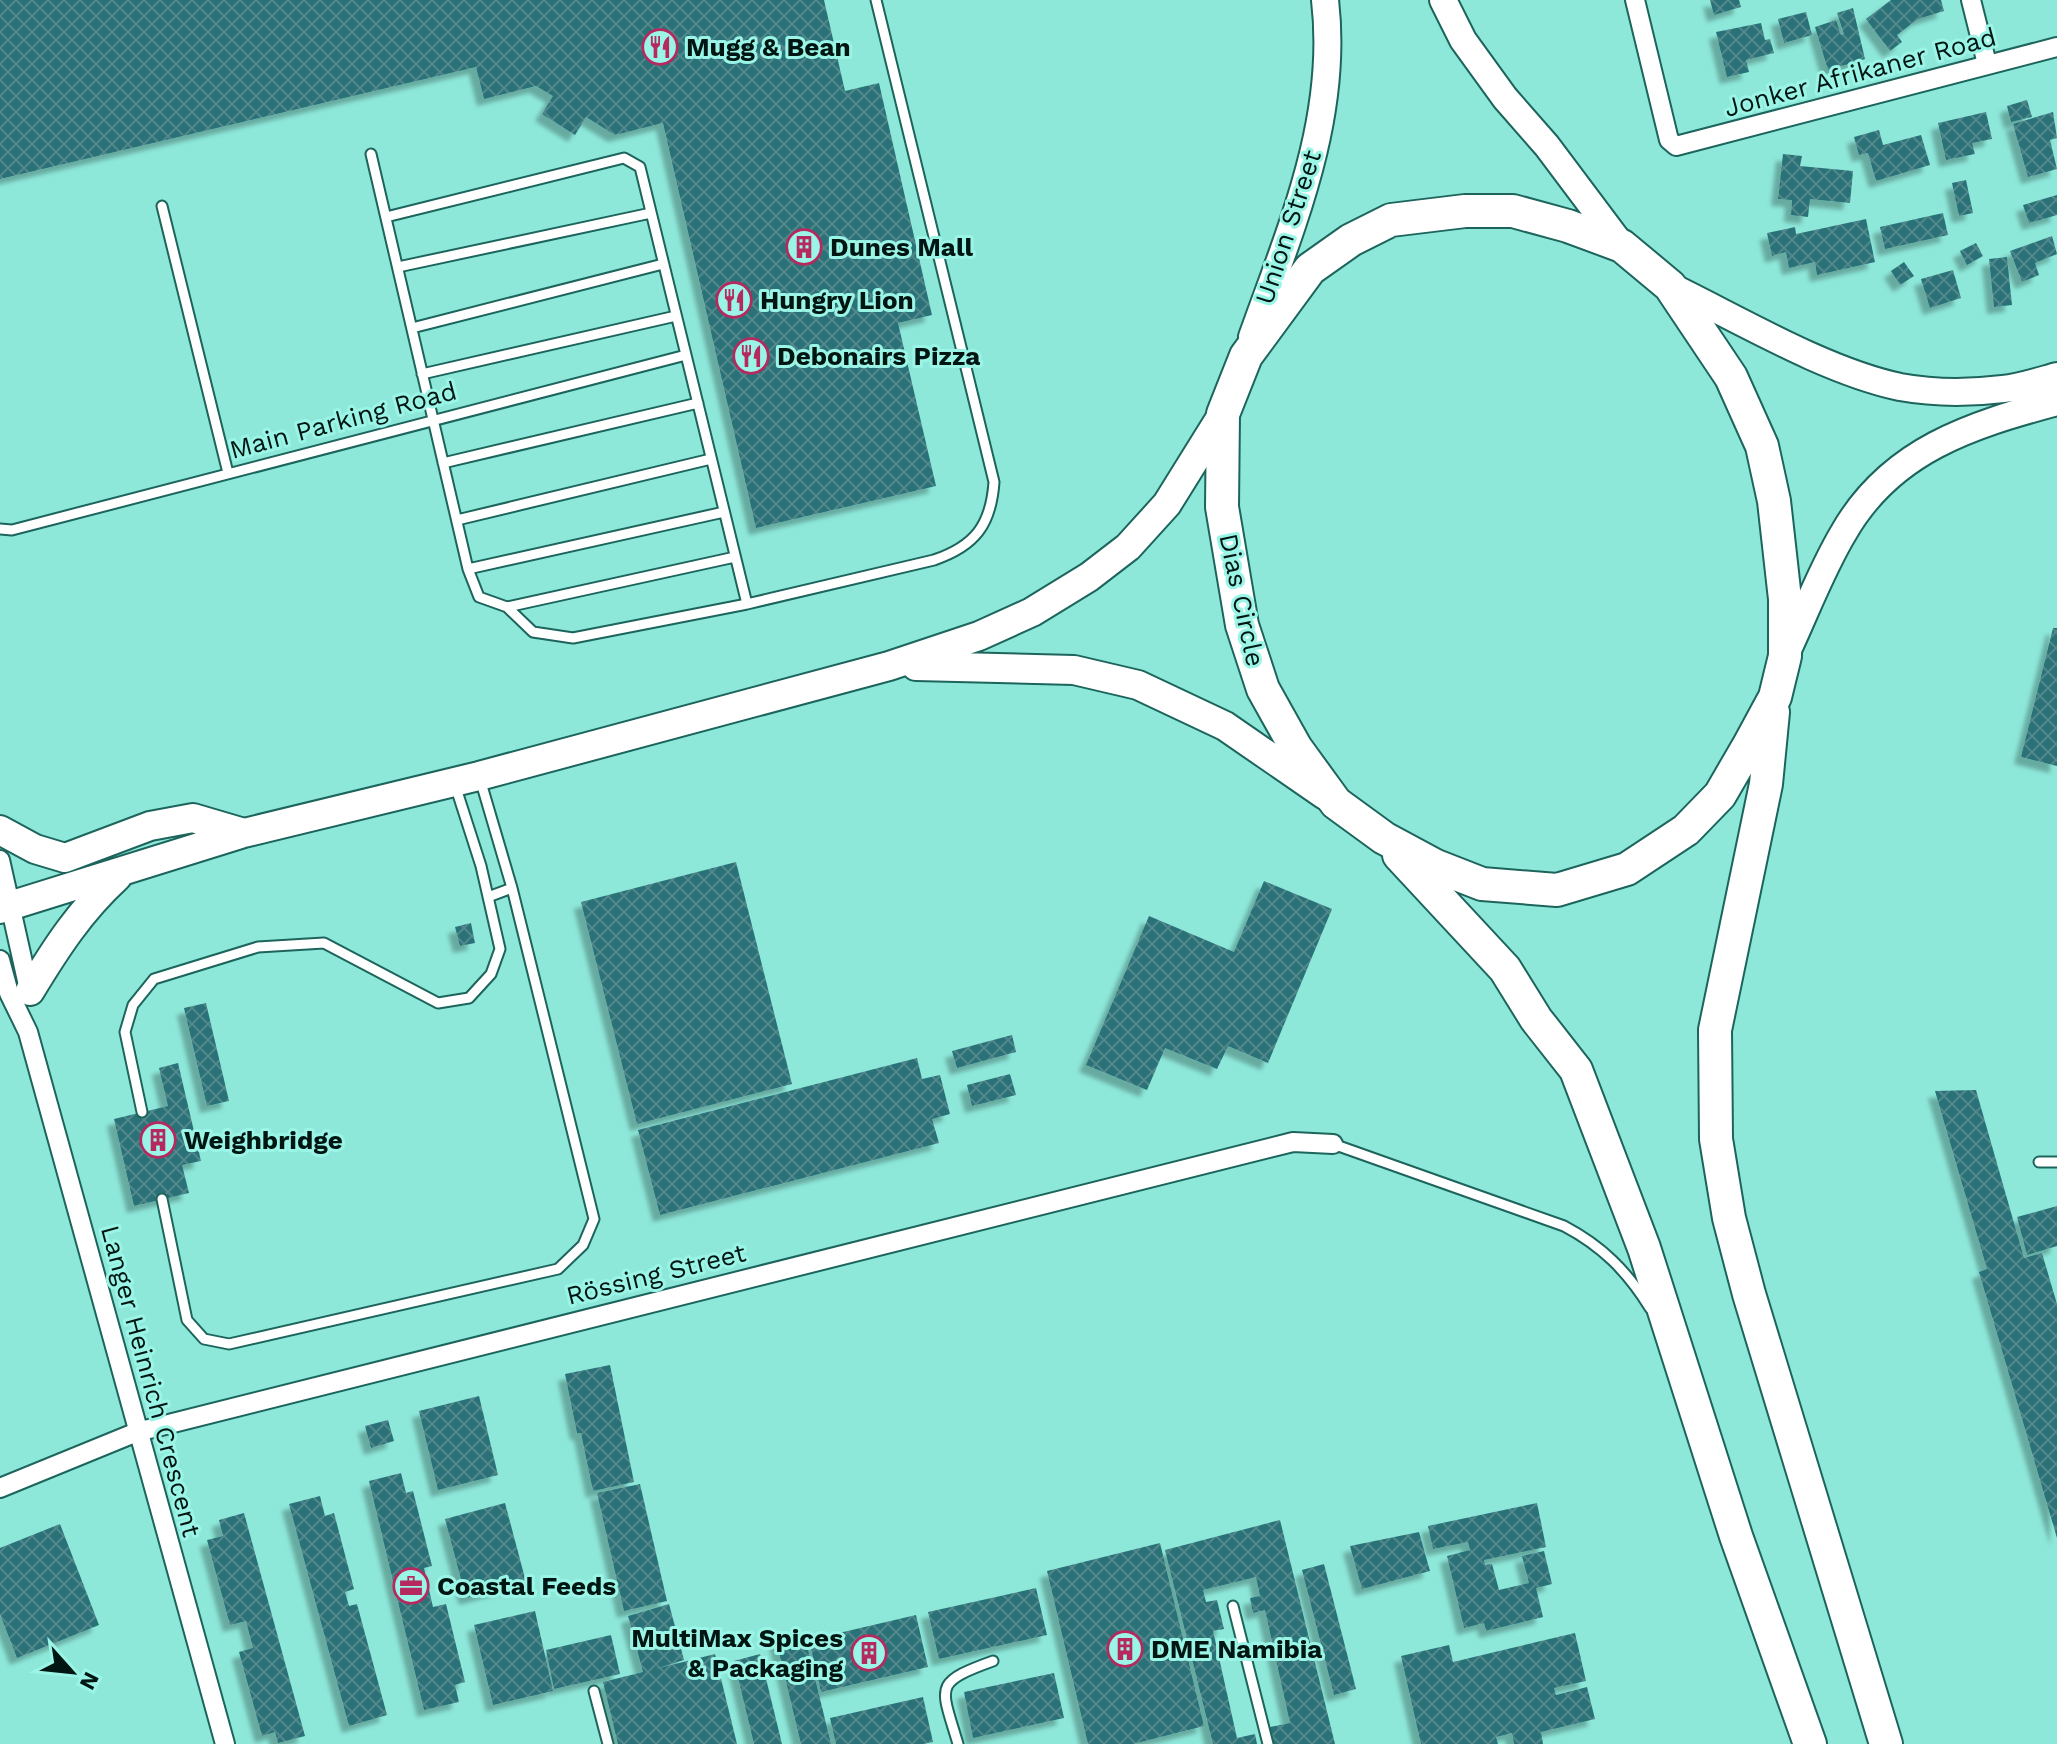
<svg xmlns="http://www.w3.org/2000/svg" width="2057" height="1744" font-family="'Work Sans',sans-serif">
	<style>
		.building { fill: url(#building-cross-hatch); filter: url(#shadow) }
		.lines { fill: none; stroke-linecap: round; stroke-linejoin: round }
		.lane-casing { stroke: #1c645c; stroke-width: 13 }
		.street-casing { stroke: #1c645c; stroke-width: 22 }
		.secondary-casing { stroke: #1c645c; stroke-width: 30 }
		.primary-casing { stroke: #1c645c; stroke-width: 32 }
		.highway-casing { stroke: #1c645c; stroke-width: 36 }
		.lane { stroke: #fff; stroke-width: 9 }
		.street { stroke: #fff; stroke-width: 18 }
		.secondary { stroke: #fff; stroke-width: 26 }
		.primary { stroke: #fff; stroke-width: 28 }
		.highway { stroke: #fff; stroke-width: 32 }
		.labels { text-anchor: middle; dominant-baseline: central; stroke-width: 6; stroke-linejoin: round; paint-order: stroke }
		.poi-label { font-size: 26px; font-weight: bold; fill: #001612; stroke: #9bf5e7; text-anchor: start }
		.street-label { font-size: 26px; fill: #001612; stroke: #9bf5e7 }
	</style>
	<defs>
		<pattern id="building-cross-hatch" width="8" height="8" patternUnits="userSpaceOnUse" patternTransform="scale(2)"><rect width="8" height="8" fill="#297278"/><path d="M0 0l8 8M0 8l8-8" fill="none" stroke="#52878b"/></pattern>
		<filter id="shadow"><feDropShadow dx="-7" dy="7" stdDeviation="2" flood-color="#0004"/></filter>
	</defs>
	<rect width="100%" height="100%" fill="#8de8da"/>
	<!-- building -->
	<path class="building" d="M 0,0 L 824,0 L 845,91 L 879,83 L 932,315 L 898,323 L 936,486 L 756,528 L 663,123 L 615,135 L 586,117 L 575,135 L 542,114 L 553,96 L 536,86 L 484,99 L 476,67 L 0,179 Z
		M 1710,0 L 1739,0 L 1741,7 L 1714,15 Z
		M 1891,0 L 1941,0 L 1944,11 L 1918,19 L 1897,35 L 1902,42 L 1890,51 L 1866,19 Z
		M 1853,8 L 1865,59 L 1828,70 L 1815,27 L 1836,20 L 1841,35 L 1844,34 L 1837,13 Z
		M 1806,12 L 1812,35 L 1784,43 L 1778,19 Z
		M 1761,23 L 1765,40 L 1770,39 L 1774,53 L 1746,60 L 1749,72 L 1727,77 L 1716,32 Z
		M 2027,100 L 2032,117 L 2011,122 L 2007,106 Z
		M 1986,112 L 1992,139 L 1972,143 L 1975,154 L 1946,160 L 1938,123 Z
		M 2053,112 L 2057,138 L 2050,140 L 2057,169 L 2028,177 L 2013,124 Z
		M 1879,130 L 1883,145 L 1921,135 L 1930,165 L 1876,181 L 1868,153 L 1859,155 L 1854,137 Z
		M 1783,154 L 1802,156 L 1800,166 L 1853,171 L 1850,203 L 1810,199 L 1808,217 L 1791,215 L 1792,200 L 1778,199 Z
		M 1966,180 L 1973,213 L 1959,216 L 1952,183 Z
		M 2057,195 L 2057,215 L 2029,223 L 2023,205 Z
		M 1943,213 L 1948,235 L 1885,249 L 1880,227 Z
		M 1866,219 L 1875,262 L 1817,275 L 1815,262 L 1789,268 L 1786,252 L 1772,256 L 1767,233 L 1795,227 L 1796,234 Z
		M 2052,236 L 2057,254 L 2035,263 L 2039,275 L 2022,282 L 2010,251 Z
		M 1976,243 L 1983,256 L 1967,265 L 1960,251 Z
		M 2007,257 L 2012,305 L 1994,307 L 1989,259 Z
		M 1904,262 L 1914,276 L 1900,285 L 1891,271 Z
		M 1953,270 L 1961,298 L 1930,308 L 1921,279 Z
		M 2053,628 L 2057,628 L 2057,766 L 2021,757 Z
		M 736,862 L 792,1084 L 637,1124 L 581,902 Z
		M 1264,881 L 1332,909 L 1268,1063 L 1228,1046 L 1217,1069 L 1165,1048 L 1147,1090 L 1086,1065 L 1149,916 L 1234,952 Z
		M 471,923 L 475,943 L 460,946 L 455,927 Z
		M 206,1003 L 229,1101 L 207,1106 L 184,1008 Z
		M 1012,1035 L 1016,1052 L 957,1068 L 952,1051 Z
		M 917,1058 L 922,1079 L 940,1075 L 950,1114 L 932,1119 L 939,1143 L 660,1215 L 638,1130 Z
		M 178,1063 L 201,1161 L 182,1165 L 189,1193 L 134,1206 L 114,1119 L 168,1106 L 159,1068 Z
		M 1010,1074 L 1016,1095 L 972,1106 L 967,1085 Z
		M 1976,1090 L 2024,1258 L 2042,1253 L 2057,1304 L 2057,1538 L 1979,1272 L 1987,1269 L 1935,1091 Z
		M 2057,1206 L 2057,1246 L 2027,1255 L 2017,1217 Z
		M 610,1365 L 634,1482 L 593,1491 L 581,1433 L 577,1433 L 565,1374 Z
		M 479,1396 L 498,1475 L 438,1490 L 419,1411 Z
		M 388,1420 L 394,1441 L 371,1448 L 365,1426 Z
		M 401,1473 L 406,1493 L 413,1491 L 432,1566 L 424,1568 L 433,1607 L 446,1604 L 465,1682 L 455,1685 L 459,1702 L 424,1710 L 369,1481 Z
		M 640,1484 L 667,1601 L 624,1611 L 597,1493 Z
		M 320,1496 L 325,1516 L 334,1513 L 354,1589 L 345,1592 L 349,1606 L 357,1604 L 387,1715 L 349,1726 L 289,1504 Z
		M 505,1503 L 526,1582 L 466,1598 L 445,1519 Z
		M 1537,1503 L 1546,1547 L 1484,1560 L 1485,1565 L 1492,1564 L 1499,1590 L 1529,1583 L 1522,1556 L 1544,1551 L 1552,1584 L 1536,1588 L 1543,1617 L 1486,1631 L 1484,1623 L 1464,1628 L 1447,1556 L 1470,1550 L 1468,1542 L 1433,1549 L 1428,1526 Z
		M 244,1513 L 305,1736 L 278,1743 L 275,1732 L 262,1736 L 239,1652 L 253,1648 L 246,1621 L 230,1625 L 207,1540 L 223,1536 L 219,1520 Z
		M 1280,1520 L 1335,1744 L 1274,1744 L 1270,1727 L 1290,1723 L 1265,1610 L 1253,1613 L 1250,1598 L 1260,1596 L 1256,1577 L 1203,1590 L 1206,1602 L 1217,1600 L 1224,1629 L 1213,1631 L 1237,1738 L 1255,1734 L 1257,1744 L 1213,1744 L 1165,1550 Z
		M 60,1524 L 99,1625 L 17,1658 L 0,1614 L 0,1548 Z
		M 1419,1532 L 1430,1571 L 1362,1589 L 1350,1546 Z
		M 1160,1543 L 1204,1726 L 1133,1744 L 1088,1744 L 1047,1571 Z
		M 1324,1564 L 1356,1689 L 1334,1695 L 1302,1570 Z
		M 1036,1588 L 1047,1635 L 939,1659 L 928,1612 Z
		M 669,1604 L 684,1660 L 655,1669 L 715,1654 L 737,1744 L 618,1744 L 603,1682 L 643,1672 L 628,1616 Z
		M 535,1611 L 553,1691 L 493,1705 L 474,1625 Z
		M 916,1615 L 928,1667 L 821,1692 L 809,1640 Z
		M 804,1633 L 831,1744 L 801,1744 L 776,1640 Z
		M 1575,1633 L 1586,1681 L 1554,1688 L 1556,1695 L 1587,1687 L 1595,1719 L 1541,1732 L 1543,1744 L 1514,1744 L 1512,1733 L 1496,1737 L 1498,1744 L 1421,1744 L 1401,1656 L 1449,1645 L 1453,1662 Z
		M 611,1635 L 620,1674 L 554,1689 L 546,1650 Z
		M 760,1654 L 782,1744 L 754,1744 L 734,1661 Z
		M 1054,1673 L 1064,1718 L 973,1738 L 964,1692 Z
		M 923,1697 L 933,1742 L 923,1744 L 836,1744 L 830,1718 Z"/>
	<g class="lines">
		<defs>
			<path id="lane" d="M 371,154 L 468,569 L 479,597 L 507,607 L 533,632 L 573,638 L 747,604 L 934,560 C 975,546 991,525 994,482 L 876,0
				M 162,206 L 228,473
				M 386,217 L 624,158 L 640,167 L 747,604
				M 398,267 L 651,213
				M 412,328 L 663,264
				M 422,374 L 676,316
				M 443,463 L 698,403
				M 457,520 L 711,459
				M 0,529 L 12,530 L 686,355
				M 468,569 L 724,512
				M 507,607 L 735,557
				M 488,897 L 512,888
				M 142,1112 L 125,1032 L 133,1005 L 154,979 L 258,947 L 324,943 L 438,1003 L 469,998 L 491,974 L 500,949 L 481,866 L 455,785
				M 1333,1144 L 1564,1226 C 1602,1246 1627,1271 1650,1308
				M 2039,1162 L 2057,1162
				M 162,1199 L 187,1320 L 204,1339 L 229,1344 L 558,1269 L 583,1245 L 594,1219 L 512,888 L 480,779
				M 1233,1606 L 1268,1744
				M 594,1691 L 608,1744
				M 958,1744 C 941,1686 932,1683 993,1661"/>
			<path id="street" d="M 1635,0 L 1669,140 L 1676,146 L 2057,47
				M 1971,0 L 1987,64
				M 0,860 L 30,994
				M 0,960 L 9,993 L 28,1032 L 225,1744
				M 0,1488 L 137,1432 L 1293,1142 L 1333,1144"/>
			<path id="secondary" d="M 1443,0 L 1463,40 L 1505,98 L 1547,146 L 1622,246
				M 1670,286 C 1740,320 1825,371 1900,387 C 1933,393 1970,393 2003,389 C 2021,387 2039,381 2057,376
				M 1252,337 C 1291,228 1339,118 1325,0
				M 1786,654 C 1805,614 1821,570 1844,532 C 1891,450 1971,425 2057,402"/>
			<path id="primary" d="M 916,666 L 1074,670 L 1138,685 L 1225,726 L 1325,795
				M 0,830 L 35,849 L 65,858 L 150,826 L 193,818 L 244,833
				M 0,909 L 244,833 L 479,776 L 889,666 L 979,636 L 1032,612 L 1089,577 L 1128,547 L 1167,504 L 1223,414
				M 30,991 C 56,948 80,911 117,877"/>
			<path id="highway" d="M 1465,211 L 1513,211 L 1568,226 L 1622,246 L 1670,286 L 1731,377 L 1762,446 L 1774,501 L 1785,599 L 1785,656 L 1775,697 L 1749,745 L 1720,795 L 1686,830 L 1627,869 L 1557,890 L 1482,884 L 1436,866 L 1384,838 L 1336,803 L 1296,748 L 1263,689 L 1242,625 L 1222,507 L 1223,414 L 1246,356 L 1310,269 L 1351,240 L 1391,220 Z
				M 1773,712 L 1766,784 L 1715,1030 L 1716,1139 L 1729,1218 L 1749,1294 L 1886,1744
				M 1399,855 L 1505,969 L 1536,1019 L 1576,1070 L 1644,1248 L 1736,1536 L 1810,1744"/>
		</defs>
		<!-- lane casing -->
		<use href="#lane" class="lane-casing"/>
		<!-- street casing -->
		<use href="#street" class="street-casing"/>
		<!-- secondary casing -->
		<use href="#secondary" class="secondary-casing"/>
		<!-- primary casing -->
		<use href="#primary" class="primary-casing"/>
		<!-- highway casing -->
		<use href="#highway" class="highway-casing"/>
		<!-- lane -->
		<use href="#lane" class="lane"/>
		<!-- street -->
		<use href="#street" class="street"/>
		<!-- secondary -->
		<use href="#secondary" class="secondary"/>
		<!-- primary -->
		<use href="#primary" class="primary"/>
		<!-- highway -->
		<use href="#highway" class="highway"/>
	</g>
	<!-- icons -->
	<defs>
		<symbol id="restaurant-ring" viewBox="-11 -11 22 22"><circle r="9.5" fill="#9bf5e7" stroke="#b6295f" stroke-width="1.5"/><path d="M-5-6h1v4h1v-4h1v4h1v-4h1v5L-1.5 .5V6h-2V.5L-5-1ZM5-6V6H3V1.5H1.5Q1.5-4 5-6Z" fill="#b6295f"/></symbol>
		<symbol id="building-ring" viewBox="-11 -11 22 22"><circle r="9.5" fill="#9bf5e7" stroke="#b6295f" stroke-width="1.5"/><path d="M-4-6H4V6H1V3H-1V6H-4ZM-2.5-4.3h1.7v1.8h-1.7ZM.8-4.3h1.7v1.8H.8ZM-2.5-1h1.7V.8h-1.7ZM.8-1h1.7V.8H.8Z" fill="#b6295f"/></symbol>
		<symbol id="office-ring" viewBox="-11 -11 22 22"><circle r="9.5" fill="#9bf5e7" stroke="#b6295f" stroke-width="1.5"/><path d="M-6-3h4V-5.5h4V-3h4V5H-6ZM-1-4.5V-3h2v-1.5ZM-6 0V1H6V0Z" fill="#b6295f"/></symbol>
	</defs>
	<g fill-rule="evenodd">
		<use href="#restaurant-ring" x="640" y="27" width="40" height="40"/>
		<use href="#building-ring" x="784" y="227" width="40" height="40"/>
		<use href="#restaurant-ring" x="714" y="280" width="40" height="40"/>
		<use href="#restaurant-ring" x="731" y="336" width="40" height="40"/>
		<use href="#building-ring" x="138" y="1120" width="40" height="40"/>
		<use href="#office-ring" x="391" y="1566" width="40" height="40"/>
		<use href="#building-ring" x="1105" y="1629" width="40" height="40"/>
		<use href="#building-ring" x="849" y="1633" width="40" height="40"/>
	</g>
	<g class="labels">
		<!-- poi labels -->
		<g class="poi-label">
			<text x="686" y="47">Mugg &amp; Bean</text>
			<text x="830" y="247">Dunes Mall</text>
			<text x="760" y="300">Hungry Lion</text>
			<text x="777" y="356">Debonairs Pizza</text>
			<text x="184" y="1140">Weighbridge</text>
			<text x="437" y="1586">Coastal Feeds</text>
			<text x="843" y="1638" text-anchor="end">MultiMax Spices<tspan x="843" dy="30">&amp; Packaging</tspan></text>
			<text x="1151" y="1649">DME Namibia</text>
		</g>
		<!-- street labels -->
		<g class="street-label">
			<text transform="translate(1860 72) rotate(-15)">Jonker Afrikaner Road</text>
			<text transform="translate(1288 227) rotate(-72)">Union Street</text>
			<text transform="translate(343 420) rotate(-15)">Main Parking Road</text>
			<text transform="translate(1242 600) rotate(78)">Dias Circle</text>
			<text transform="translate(656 1274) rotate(-14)">Rössing Street</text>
			<text transform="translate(151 1381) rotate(75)">Langer Heinrich Crescent</text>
		</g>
	</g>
	<!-- north arrow -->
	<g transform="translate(72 1672) rotate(117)" stroke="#9bf5e7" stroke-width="6" paint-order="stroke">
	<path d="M0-6L14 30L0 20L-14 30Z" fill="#001612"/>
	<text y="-12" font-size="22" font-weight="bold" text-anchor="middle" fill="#001612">N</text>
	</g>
</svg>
